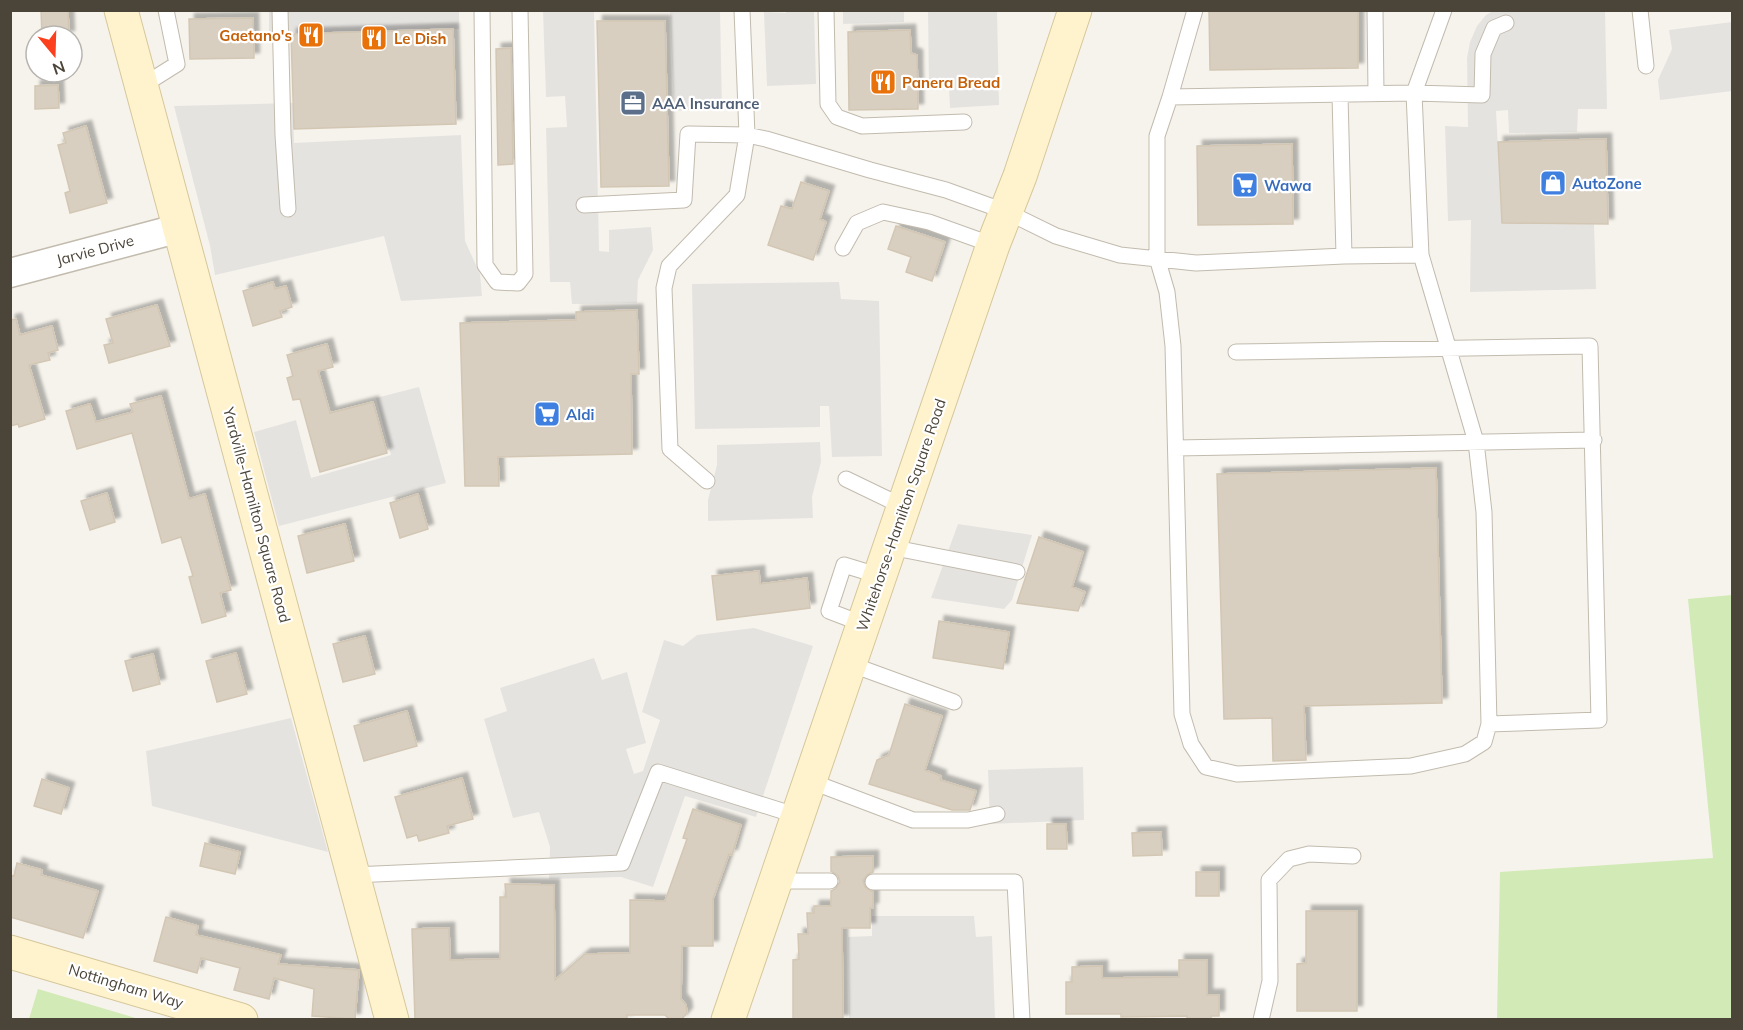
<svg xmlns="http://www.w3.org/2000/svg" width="1743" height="1030" font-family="Mulish,sans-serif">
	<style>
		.green { fill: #d2eab5 }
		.parking { fill: #e5e3e0 }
		.building { fill: #d8cfc1; stroke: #d3c7b4; stroke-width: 1.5; filter: url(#shadow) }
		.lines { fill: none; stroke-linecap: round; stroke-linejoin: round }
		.lane-casing { stroke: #c2bbae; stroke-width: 17 }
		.street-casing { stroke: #c2bbae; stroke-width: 31 }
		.secondary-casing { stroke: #d6c79b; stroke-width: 35 }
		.lane { stroke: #fff; stroke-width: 15 }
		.street { stroke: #fff; stroke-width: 28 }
		.secondary { stroke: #fff3cd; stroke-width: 33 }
		.labels { text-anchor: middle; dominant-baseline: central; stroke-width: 4.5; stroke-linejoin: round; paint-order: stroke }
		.food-label { font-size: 15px; font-weight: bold; fill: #c56008; stroke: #fff; text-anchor: start }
		.service-label { font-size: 15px; font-weight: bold; fill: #4e5e75; stroke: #fff; text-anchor: start }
		.shop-label { font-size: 15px; font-weight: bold; fill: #366cbe; stroke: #fff; text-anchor: start }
		.street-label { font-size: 15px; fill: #4b4439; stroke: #fff }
	</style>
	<defs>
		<filter id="shadow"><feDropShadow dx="5.5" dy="-5.5" stdDeviation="1.5" flood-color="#0004"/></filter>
	</defs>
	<rect width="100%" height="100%" fill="#f6f3ec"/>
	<!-- green -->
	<path class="green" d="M 1732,595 L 1732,1019 L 1497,1019 L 1500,872 L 1713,858 L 1688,599 Z
		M 38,989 L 139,1019 L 29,1019 Z"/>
	<!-- parking -->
	<path class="parking" d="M 1495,10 L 1605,11 L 1607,109 L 1578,109 L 1577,132 L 1509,133 L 1508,110 L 1496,111 L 1502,223 L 1594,224 L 1596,289 L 1470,292 L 1471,220 L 1448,221 L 1445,126 L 1468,127 L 1467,58 L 1470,42 L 1477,26 L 1486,15 Z
		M 269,11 L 459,11 L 459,29 L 269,34 Z
		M 543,11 L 594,11 L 599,251 L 609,252 L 609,230 L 651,227 L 653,250 L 638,280 L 637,303 L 572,304 L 570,282 L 550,282 L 546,128 L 567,127 L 565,96 L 546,97 Z
		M 670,11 L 720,11 L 722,108 L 674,111 Z
		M 786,11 L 814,11 L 816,84 L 767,86 L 764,12 L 786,13 Z
		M 843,11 L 904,11 L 904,22 L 843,24 Z
		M 928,11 L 997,11 L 999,105 L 950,108 L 949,87 L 929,86 Z
		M 1732,22 L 1732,91 L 1660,100 L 1658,80 L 1672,49 L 1669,30 Z
		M 293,103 L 294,143 L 461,135 L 465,241 L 480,274 L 482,296 L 401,301 L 384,236 L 215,275 L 210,246 L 174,106 Z
		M 839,282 L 841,299 L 879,301 L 882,456 L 832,457 L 829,406 L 820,406 L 820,427 L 695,429 L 692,284 Z
		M 419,387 L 446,483 L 279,526 L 254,432 L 296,420 L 311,478 L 391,455 L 376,398 Z
		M 820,442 L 821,462 L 812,497 L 813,518 L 708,521 L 708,500 L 717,465 L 717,445 Z
		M 958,524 L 1032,535 L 1012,600 L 1004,609 L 931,598 Z
		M 754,628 L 813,646 L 756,817 L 685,796 L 653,887 L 621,877 L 549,879 L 550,847 L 539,812 L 513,818 L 484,719 L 507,711 L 500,688 L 594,658 L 602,680 L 627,672 L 646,743 L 626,749 L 634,774 L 643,771 L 660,720 L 642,712 L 664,640 L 683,646 L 697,635 Z
		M 291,718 L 328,852 L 152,806 L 146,751 Z
		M 1083,767 L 1084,820 L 990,824 L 988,770 Z
		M 872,916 L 974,916 L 976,937 L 992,936 L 995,1019 L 849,1019 L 848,937 L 872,936 Z"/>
	<!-- building -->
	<path class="building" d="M 41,10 L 68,10 L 69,36 L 42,36 Z
		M 1209,10 L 1358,10 L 1358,68 L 1210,70 Z
		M 253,18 L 254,58 L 190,59 L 189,19 Z
		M 597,21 L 665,21 L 669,186 L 601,187 Z
		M 453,29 L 456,124 L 294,129 L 291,34 Z
		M 910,30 L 911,53 L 917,55 L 918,109 L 849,110 L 848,32 Z
		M 511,48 L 513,164 L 498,165 L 496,49 Z
		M 58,85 L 59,108 L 35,109 L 35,86 Z
		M 86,126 L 107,203 L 70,213 L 65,193 L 70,191 L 58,145 L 66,143 L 63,133 Z
		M 1606,139 L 1608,224 L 1502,223 L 1498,142 Z
		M 1292,144 L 1293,224 L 1198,225 L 1197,146 Z
		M 801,182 L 829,191 L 820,219 L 826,222 L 813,260 L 768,245 L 781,206 L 792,209 Z
		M 896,226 L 945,242 L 932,281 L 906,272 L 911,257 L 888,249 Z
		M 273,282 L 275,289 L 286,286 L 292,307 L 280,311 L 282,317 L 253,326 L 243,291 Z
		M 157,305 L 170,346 L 109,363 L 104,345 L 113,343 L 106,319 Z
		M 637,310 L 639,374 L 631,374 L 632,454 L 498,457 L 499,486 L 465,486 L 460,323 L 576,320 L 576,312 Z
		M 16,319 L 20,335 L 52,326 L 58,350 L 48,353 L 50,360 L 29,365 L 45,419 L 19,427 L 18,424 L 10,426 L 10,320 Z
		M 327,344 L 333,367 L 318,371 L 330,413 L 373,402 L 387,453 L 320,472 L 300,399 L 293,400 L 287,378 L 293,376 L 287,355 Z
		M 161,396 L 189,499 L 205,494 L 231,590 L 220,593 L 226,616 L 202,623 L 189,577 L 193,576 L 181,537 L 162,543 L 132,433 L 77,449 L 66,411 L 90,404 L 96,422 L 133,412 L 130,404 Z
		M 1436,468 L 1442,703 L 1304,706 L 1306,760 L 1273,761 L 1272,718 L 1224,719 L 1217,474 Z
		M 107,493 L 115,522 L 90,530 L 81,501 Z
		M 418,494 L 428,529 L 400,538 L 390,503 Z
		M 345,524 L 354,561 L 307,573 L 298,536 Z
		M 1039,537 L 1083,552 L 1072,587 L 1085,592 L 1078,611 L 1017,603 Z
		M 759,571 L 760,584 L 807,578 L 810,608 L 717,620 L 712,576 Z
		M 939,621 L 1009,632 L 1003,669 L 933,658 Z
		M 365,636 L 375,674 L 343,682 L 333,644 Z
		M 236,653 L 247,694 L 217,702 L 206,661 Z
		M 153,654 L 160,684 L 133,691 L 125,661 Z
		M 905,704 L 942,716 L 925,770 L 941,776 L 940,780 L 976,791 L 970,810 L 952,810 L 869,784 L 877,760 L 889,755 Z
		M 407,711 L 417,746 L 364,761 L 354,726 Z
		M 462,778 L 473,819 L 447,826 L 449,833 L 419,841 L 417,835 L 407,838 L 395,797 Z
		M 42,779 L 69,788 L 61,814 L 34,806 Z
		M 693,809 L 741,825 L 732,855 L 729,854 L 713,899 L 713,946 L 682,946 L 681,999 L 686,1005 L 687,1013 L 681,1020 L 670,1020 L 665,1015 L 627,1015 L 627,1020 L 415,1020 L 412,929 L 449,928 L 450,960 L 500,959 L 500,897 L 506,897 L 505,884 L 554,885 L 555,980 L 585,954 L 630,953 L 630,900 L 665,901 L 687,839 L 683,838 Z
		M 1047,824 L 1066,824 L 1067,849 L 1047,849 Z
		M 1161,832 L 1162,855 L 1133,856 L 1132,833 Z
		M 205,843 L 240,852 L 235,874 L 200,866 Z
		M 873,856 L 873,872 L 868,874 L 863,881 L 865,887 L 873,892 L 873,908 L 870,908 L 870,928 L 842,928 L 843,1020 L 793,1020 L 793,960 L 799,959 L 798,934 L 808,934 L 807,913 L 814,913 L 814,906 L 831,906 L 831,891 L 835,889 L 840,882 L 838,876 L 831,871 L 831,857 Z
		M 17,863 L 42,870 L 41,875 L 98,891 L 83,938 L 10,917 L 10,875 L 14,876 Z
		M 1196,872 L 1219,872 L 1219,896 L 1196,896 Z
		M 1306,911 L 1357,911 L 1357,1011 L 1297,1011 L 1297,964 L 1306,963 Z
		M 166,917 L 198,926 L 196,935 L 281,955 L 278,964 L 359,970 L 355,1019 L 312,1016 L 314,989 L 274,978 L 269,999 L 234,990 L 240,968 L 201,958 L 197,973 L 154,961 Z
		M 1179,960 L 1207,960 L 1207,995 L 1219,995 L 1219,1016 L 1211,1016 L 1211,1020 L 1187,1020 L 1187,1016 L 1121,1017 L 1121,1014 L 1066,1014 L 1066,982 L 1072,982 L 1072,967 L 1102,966 L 1102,978 L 1179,977 Z"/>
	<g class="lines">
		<defs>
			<path id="lane" d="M 280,10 L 283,135 L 288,209
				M 482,10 L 485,265 L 497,282 L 518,283 L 525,274 L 520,10
				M 826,10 L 828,104 L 837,117 L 862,126 L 964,122
				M 1375,10 L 1376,94
				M 1640,10 L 1646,66
				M 142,86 L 177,64 L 166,10
				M 1340,95 L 1344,256
				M 1170,97 L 1195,10
				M 584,205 L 684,200 L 688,134 L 747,135 L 766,139 L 870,170 L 946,190 L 1007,212 L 1056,236 L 1120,255 L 1196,263 L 1344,256 L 1421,255 L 1414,93 L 1482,95 L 1483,54 L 1494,28 L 1506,23
				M 843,248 L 857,223 L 883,212 L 929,222 L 993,245
				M 1421,255 L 1476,442 L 1484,512 L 1489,724 L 1484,742 L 1465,754 L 1411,766 L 1237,774 L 1206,767 L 1191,744 L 1182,714 L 1173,346 L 1167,292 L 1157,258 L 1157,136 L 1170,97 L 1414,93 L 1444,10
				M 1236,352 L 1590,346 L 1599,720 L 1489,724
				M 1176,448 L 1594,440
				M 846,479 L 904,507
				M 707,481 L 670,449 L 664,288 L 669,266 L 737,195 L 747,135 L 742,10
				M 890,547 L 1017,572
				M 863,624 L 829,611 L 844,565 L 880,576
				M 850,664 L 954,702
				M 810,781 L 913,820 L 968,820 L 997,814
				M 353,875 L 622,863 L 658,772 L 798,816
				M 776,881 L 830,881
				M 873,882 L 1015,882 L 1022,1020
				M 1261,1020 L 1270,981 L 1269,880 L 1289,859 L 1309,854 L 1353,856"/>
			<path id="street" d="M 10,273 L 180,228"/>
			<path id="secondary" d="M 121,10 L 392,1020
				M 10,952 L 241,1020
				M 728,1020 L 993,245 L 1020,176 L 1075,10"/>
		</defs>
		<!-- lane casing -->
		<use href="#lane" class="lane-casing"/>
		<!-- street casing -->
		<use href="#street" class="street-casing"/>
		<!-- secondary casing -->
		<use href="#secondary" class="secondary-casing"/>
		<!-- lane -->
		<use href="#lane" class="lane"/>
		<!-- street -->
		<use href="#street" class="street"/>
		<!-- secondary -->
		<use href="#secondary" class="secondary"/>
	</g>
	<!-- icons -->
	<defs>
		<symbol id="restaurant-square" viewBox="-11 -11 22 22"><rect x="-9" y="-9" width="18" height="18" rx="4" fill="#e8710a" stroke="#fff"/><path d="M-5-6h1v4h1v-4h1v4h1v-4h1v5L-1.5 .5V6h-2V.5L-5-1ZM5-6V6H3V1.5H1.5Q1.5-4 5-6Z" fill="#fff"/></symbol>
		<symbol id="office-square" viewBox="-11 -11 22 22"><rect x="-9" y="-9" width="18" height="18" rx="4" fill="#5c6f8a" stroke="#fff"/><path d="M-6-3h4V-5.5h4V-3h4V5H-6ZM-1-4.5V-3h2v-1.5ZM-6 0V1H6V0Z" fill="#fff"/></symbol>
		<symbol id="shop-square" viewBox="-11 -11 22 22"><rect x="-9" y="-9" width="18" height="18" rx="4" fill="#3f7fe0" stroke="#fff"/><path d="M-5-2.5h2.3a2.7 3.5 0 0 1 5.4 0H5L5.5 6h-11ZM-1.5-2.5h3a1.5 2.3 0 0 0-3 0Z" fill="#fff"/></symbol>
		<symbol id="supermarket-square" viewBox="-11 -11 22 22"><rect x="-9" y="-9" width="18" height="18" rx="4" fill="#3f7fe0" stroke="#fff"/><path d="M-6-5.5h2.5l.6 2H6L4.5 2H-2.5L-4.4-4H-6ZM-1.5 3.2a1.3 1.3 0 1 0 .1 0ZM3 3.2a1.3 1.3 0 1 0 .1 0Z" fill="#fff"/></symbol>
	</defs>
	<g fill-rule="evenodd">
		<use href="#restaurant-square" x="296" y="20" width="30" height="30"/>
		<use href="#restaurant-square" x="359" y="23" width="30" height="30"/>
		<use href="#restaurant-square" x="868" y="67" width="30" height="30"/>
		<use href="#office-square" x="618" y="88" width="30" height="30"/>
		<use href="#shop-square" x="1538" y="168" width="30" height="30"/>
		<use href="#supermarket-square" x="1230" y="170" width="30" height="30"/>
		<use href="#supermarket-square" x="532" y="399" width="30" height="30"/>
	</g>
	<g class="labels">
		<!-- food labels -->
		<g class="food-label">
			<text x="292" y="35" text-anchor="end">Gaetano's</text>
			<text x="394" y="38">Le Dish</text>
			<text x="902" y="82">Panera Bread</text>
		</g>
		<!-- service labels -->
		<g class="service-label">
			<text x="652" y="103">AAA Insurance</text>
		</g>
		<!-- shop labels -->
		<g class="shop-label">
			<text x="1572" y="183">AutoZone</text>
			<text x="1264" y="185">Wawa</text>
			<text x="566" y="414">Aldi</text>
		</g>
		<!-- street labels -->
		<g class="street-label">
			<text transform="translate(95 250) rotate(-15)">Jarvie Drive</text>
			<text transform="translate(257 515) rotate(75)">Yardville-Hamilton Square Road</text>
			<text transform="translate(901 515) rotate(-71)">Whitehorse-Hamilton Square Road</text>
			<text transform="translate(126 986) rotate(17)">Nottingham Way</text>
		</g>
	</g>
	<!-- border -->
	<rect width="1743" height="1030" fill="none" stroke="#4b4439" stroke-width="24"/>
	<!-- north arrow -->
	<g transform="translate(54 54) rotate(161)"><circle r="28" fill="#ffffff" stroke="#b7b4b0" stroke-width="1.5"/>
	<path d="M0-4.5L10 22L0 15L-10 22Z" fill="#fc3f1d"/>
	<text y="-9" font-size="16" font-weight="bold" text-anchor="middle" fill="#4b4439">N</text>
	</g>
</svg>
